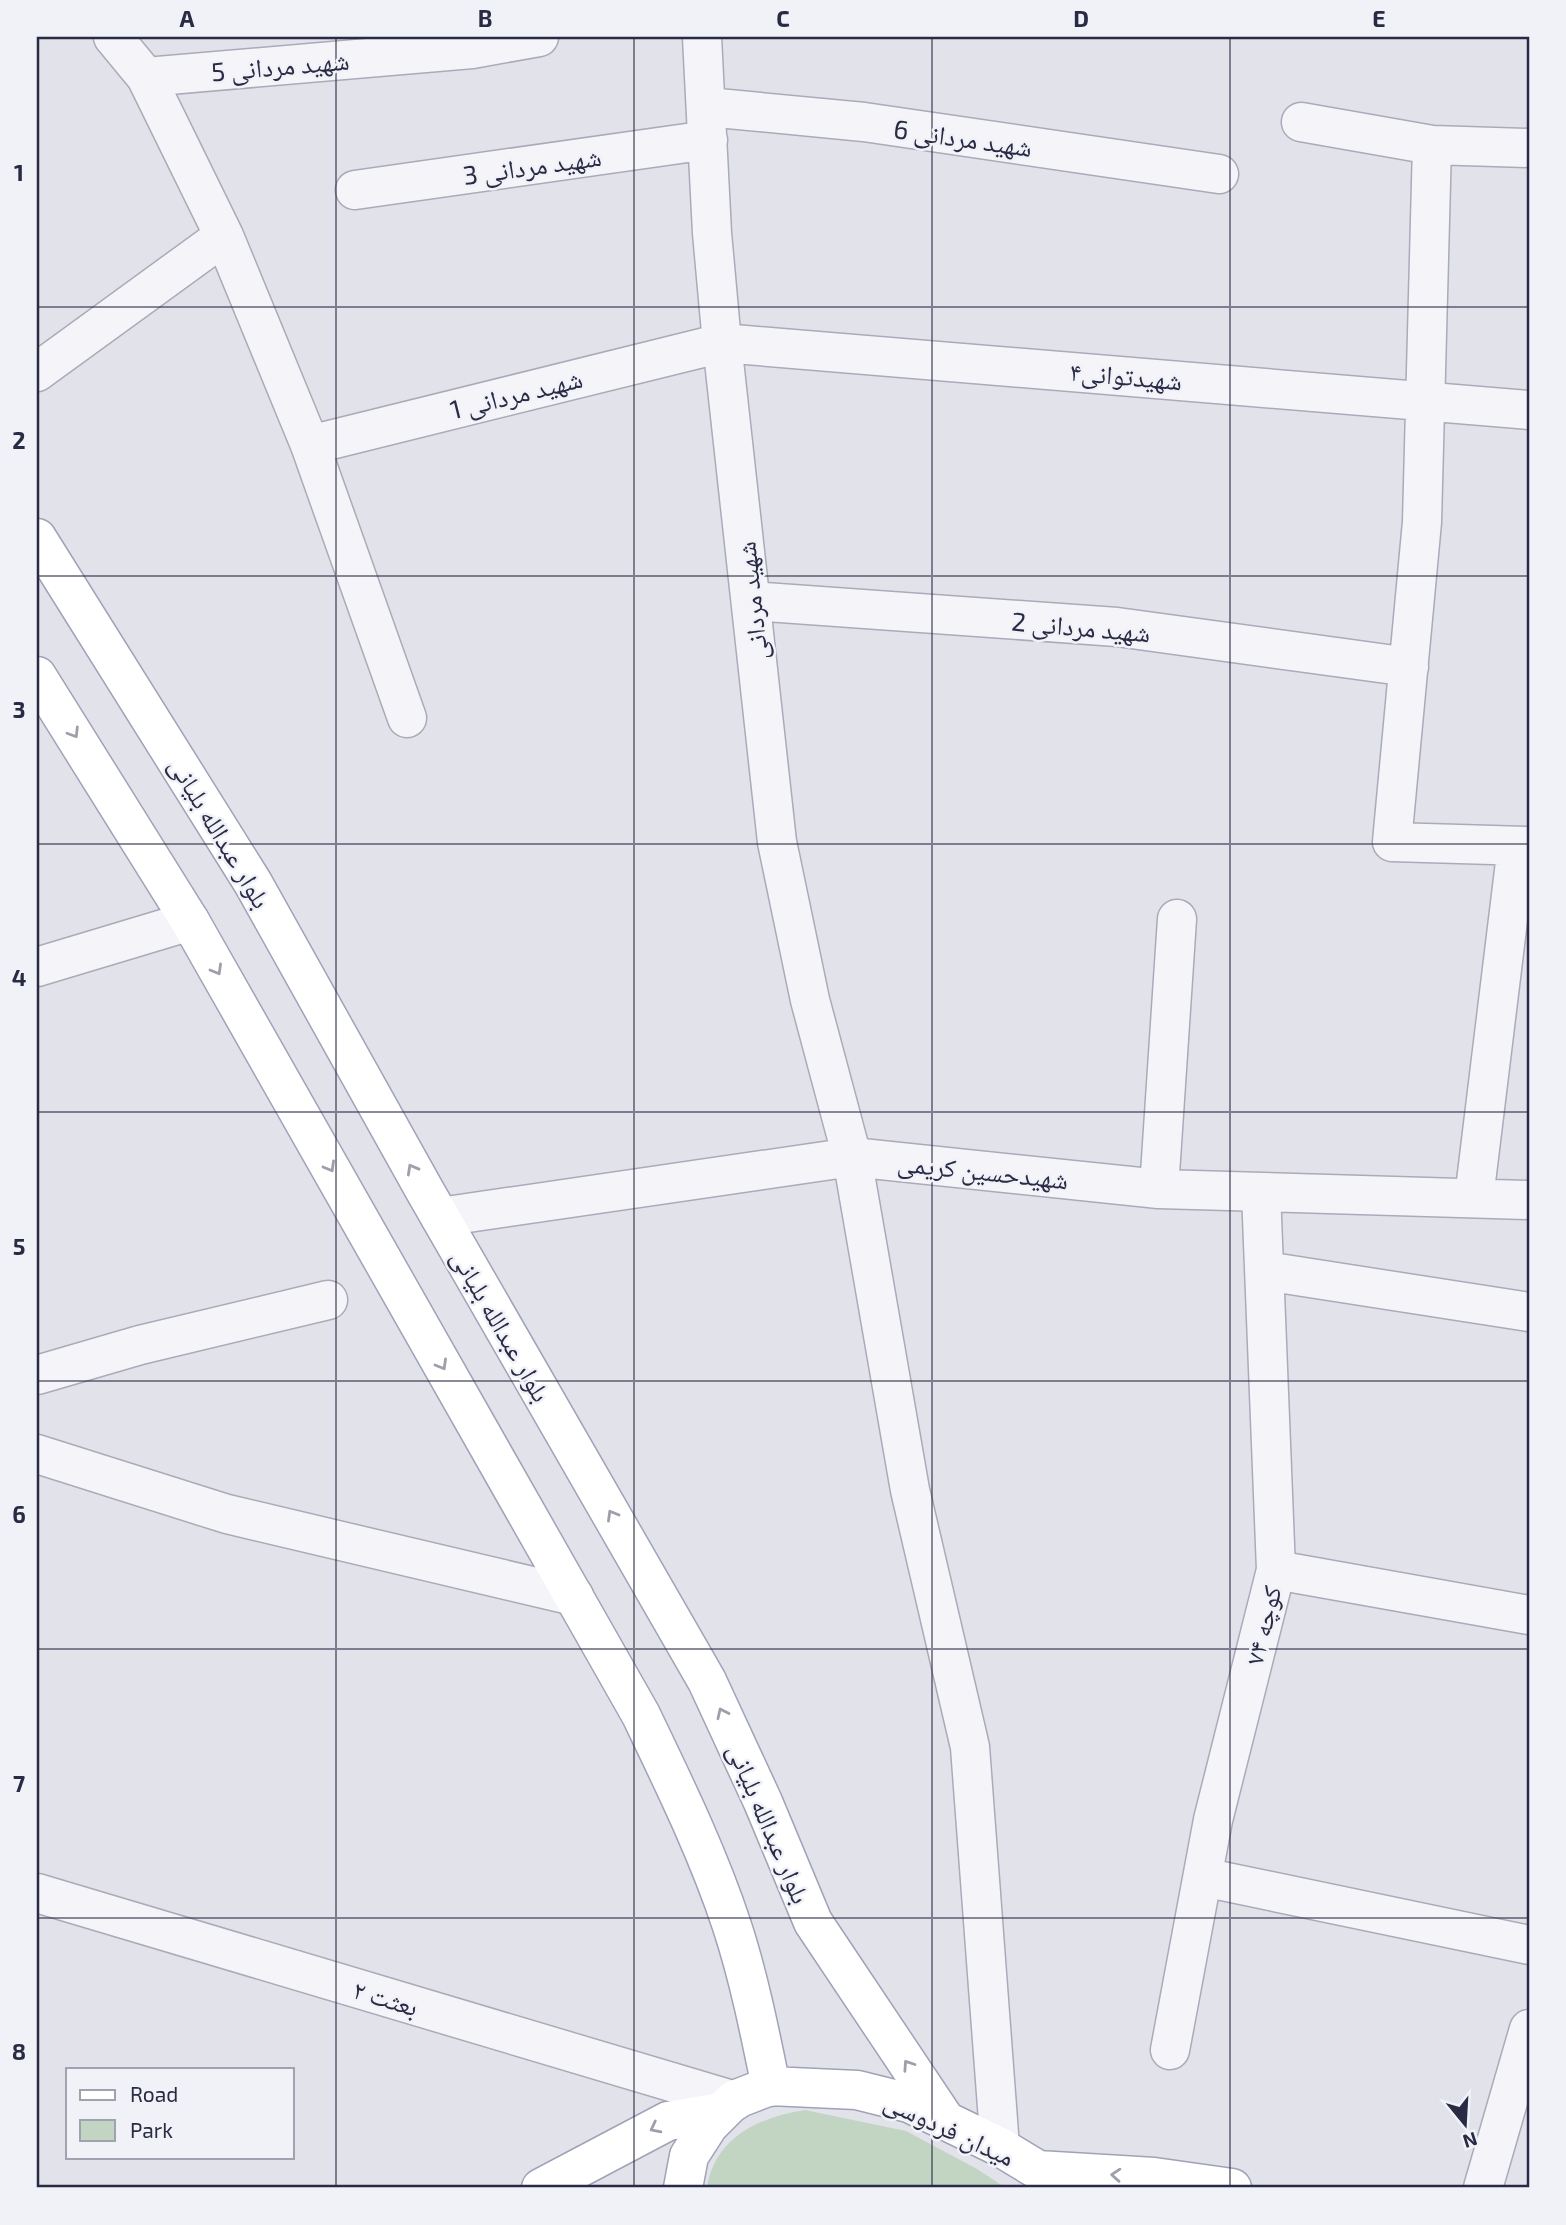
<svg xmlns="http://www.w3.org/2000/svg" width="1566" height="2225" font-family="'Exo 2','Noto Naskh Arabic',sans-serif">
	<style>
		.green { fill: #c2d5c3 }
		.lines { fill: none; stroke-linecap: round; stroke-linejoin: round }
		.minor-casing { stroke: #aaabb9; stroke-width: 41 }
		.major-casing { stroke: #a0a2b7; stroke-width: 41 }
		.minor { stroke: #f5f5f9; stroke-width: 38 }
		.major { stroke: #fff; stroke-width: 38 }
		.oneway { stroke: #9f9fab }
		.grid { fill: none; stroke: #292a44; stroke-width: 2; stroke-opacity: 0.55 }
		.labels { text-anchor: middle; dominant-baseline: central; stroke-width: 5; stroke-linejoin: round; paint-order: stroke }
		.street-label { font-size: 26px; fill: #292a44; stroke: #f1f2f8 }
		.neatline { fill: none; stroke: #292a44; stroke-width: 2.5 }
		.grid-label { font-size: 23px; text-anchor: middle; font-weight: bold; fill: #292a44 }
	</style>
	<rect width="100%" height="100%" fill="#e2e2eb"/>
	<!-- green -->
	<path class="green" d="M 805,2110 L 906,2131 L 977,2169 L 1006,2188 L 707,2188 C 714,2138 759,2117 805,2110 Z"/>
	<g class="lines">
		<defs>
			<path id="minor" d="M 113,37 L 146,77 L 224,236 L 310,445 L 407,718
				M 702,37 L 712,233 L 722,343 L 777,842 L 810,1000 L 852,1157 L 910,1490 L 970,1747 L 1000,2147
				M 146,77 L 472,49 L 539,37
				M 707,107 L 864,122 L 1219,174
				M 1301,122 L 1432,145 L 1529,148
				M 1432,145 L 1422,522 L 1392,842 L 1529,846
				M 355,190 L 708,140
				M 37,372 L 224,236
				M 310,445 L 722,343 L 1529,410
				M 751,601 L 1117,627 L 1409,667
				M 37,967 L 190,921
				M 1159,1189 L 1177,919
				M 1474,1198 L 1517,846
				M 440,1217 L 852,1157 L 1159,1189 L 1529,1200
				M 1265,1271 L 1529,1312
				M 37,1375 L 140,1345 L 328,1300
				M 37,1454 L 227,1514 L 574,1596
				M 1276,1570 L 1529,1615
				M 1203,1877 L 1529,1945
				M 37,1893 L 735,2101
				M 1170,2050 L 1213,1820 L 1276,1570 L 1261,1192
				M 1483,2188 L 1529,2029"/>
			<path id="major" d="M 37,538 L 253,883 L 425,1191 L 707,1681 L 763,1802 L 813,1922 L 946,2121
				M 37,676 L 190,921 L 641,1715 C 674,1784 708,1853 732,1926 C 749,1978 760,2033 771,2087
				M 1038,2170 L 1154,2177 L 1232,2188
				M 541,2188 L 668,2121 L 721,2112
				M 683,2188 L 689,2156 L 709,2125 L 734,2100 L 770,2086 L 857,2090 L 909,2103 L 1000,2147 L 1038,2170 L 1056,2188"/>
		</defs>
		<!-- minor casing -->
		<use href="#minor" class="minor-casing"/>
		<!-- major casing -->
		<use href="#major" class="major-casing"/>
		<!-- minor -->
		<use href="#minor" class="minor"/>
		<!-- major -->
		<use href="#major" class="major"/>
	</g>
	<!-- one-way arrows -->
	<defs><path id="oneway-chevron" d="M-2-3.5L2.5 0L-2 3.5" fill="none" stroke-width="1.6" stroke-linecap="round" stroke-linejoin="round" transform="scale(1.75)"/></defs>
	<g class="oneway">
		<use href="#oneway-chevron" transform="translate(74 733) rotate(58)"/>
		<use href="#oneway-chevron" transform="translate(217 970) rotate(60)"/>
		<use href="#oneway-chevron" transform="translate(330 1167) rotate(60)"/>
		<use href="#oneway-chevron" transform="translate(412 1169) rotate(-119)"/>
		<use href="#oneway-chevron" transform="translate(442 1365) rotate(60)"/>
		<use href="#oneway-chevron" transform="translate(612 1515) rotate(-120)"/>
		<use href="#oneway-chevron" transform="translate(722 1713) rotate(-115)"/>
		<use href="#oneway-chevron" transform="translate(908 2065) rotate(-124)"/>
		<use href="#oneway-chevron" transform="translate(655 2128) rotate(153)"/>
		<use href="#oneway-chevron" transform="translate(1116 2175) rotate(-176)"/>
	</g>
	<!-- grid -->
	<path class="grid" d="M 336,37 L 336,2188M 634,37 L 634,2188M 932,37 L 932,2188M 1230,37 L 1230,2188M 37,307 L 1529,307M 37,576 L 1529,576M 37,844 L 1529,844M 37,1112 L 1529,1112M 37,1381 L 1529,1381M 37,1649 L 1529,1649M 37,1918 L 1529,1918"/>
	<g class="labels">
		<!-- street labels -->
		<g class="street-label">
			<text transform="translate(280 65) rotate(-5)">شهید مردانی 5</text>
			<text transform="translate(963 137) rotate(8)">شهید مردانی 6</text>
			<text transform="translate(532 165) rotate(-8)">شهید مردانی 3</text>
			<text transform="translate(1126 375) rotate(5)">شهیدتوانی۴</text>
			<text transform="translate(516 393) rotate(-14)">شهید مردانی 1</text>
			<text transform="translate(751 601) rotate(-96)">شهید مردانی</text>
			<text transform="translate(1081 626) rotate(5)">شهید مردانی 2</text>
			<text transform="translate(221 832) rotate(59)">بلوار عبدالله بلیانی</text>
			<text transform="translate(983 1170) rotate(6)">شهیدحسین کریمی</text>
			<text transform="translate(502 1325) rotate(60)">بلوار عبدالله بلیانی</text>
			<text transform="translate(1262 1625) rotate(-76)">کوچه ۷۴</text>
			<text transform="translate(770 1823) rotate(67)">بلوار عبدالله بلیانی</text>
			<text transform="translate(386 1997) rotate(17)">بعثت ۲</text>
			<text transform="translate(950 2128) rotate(25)">میدان فردوسی</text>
		</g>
	</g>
	<!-- border -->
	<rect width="1566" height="2225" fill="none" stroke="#f1f2f8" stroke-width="77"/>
	<!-- legend -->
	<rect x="66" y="2068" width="228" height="91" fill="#f1f2f8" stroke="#a1a2b0" stroke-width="2"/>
	<rect x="80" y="2090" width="35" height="10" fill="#ffffff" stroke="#a1a2b0" stroke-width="2"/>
	<text x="130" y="2102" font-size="21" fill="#292a44">Road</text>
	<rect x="80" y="2120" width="35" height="21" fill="#c2d5c3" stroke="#a1a2b0" stroke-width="2"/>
	<text x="130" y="2138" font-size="21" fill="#292a44">Park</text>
	<!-- north arrow -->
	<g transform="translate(1465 2124) rotate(162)" stroke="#f1f2f8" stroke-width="5" paint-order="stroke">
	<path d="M0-5L12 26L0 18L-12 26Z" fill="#292a44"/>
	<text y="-10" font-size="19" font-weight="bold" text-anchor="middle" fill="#292a44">N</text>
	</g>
	<rect x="38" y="38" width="1490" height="2148" class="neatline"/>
	<g class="grid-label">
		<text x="187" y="27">A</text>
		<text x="485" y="27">B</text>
		<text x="783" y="27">C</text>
		<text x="1081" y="27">D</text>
		<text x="1379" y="27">E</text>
		<text x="19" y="181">1</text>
		<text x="19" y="449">2</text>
		<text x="19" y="718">3</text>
		<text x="19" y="986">4</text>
		<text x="19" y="1255">5</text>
		<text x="19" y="1523">6</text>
		<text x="19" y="1792">7</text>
		<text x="19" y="2060">8</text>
	</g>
</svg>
